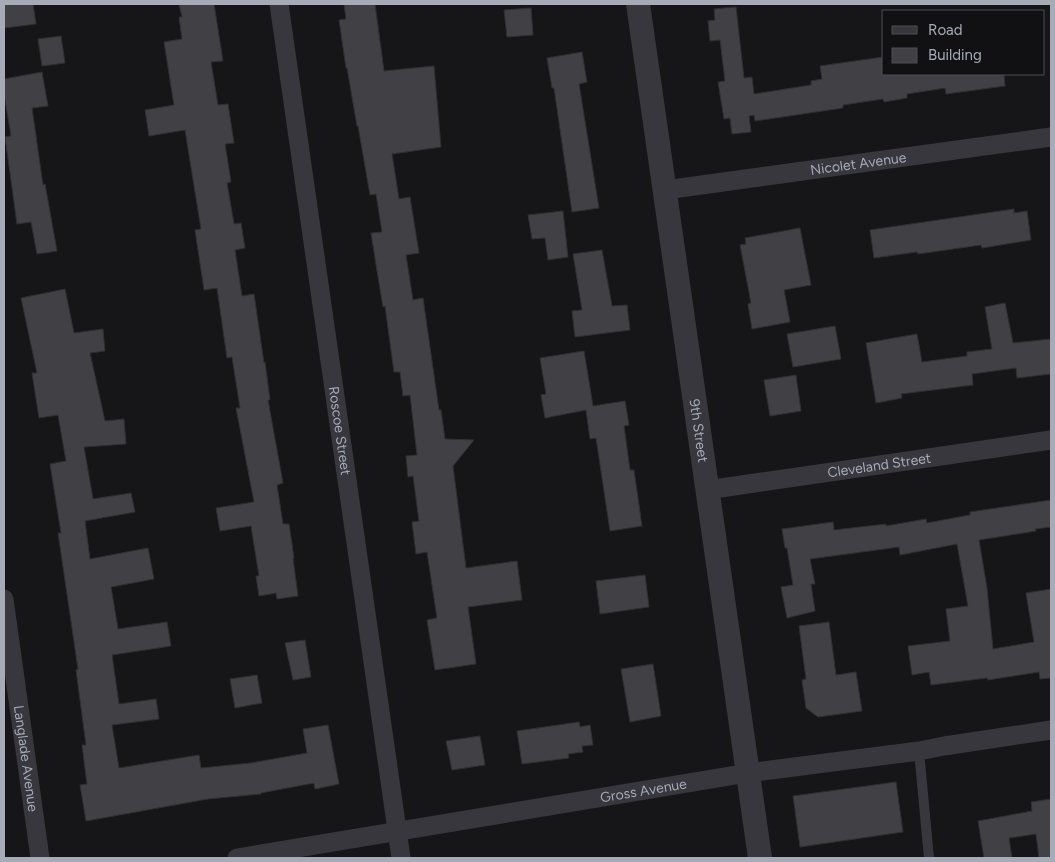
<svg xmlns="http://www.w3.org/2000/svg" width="1055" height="862" font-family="Figtree,sans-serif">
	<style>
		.building { fill: #404045; stroke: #303034 }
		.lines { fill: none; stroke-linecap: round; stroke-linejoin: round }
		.service { stroke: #37373d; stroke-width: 10 }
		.minor { stroke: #37373d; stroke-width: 19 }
		.tertiary { stroke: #37373d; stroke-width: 24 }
		.labels { text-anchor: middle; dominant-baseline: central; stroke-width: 4; stroke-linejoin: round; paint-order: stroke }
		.street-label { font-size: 14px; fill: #a7abb8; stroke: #111113 }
	</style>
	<rect width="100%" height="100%" fill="#161618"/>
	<!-- building -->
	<path class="building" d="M 4,4 L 33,4 L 36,24 L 4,28 Z
		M 179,4 L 214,4 L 223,61 L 211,62 L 218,105 L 228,104 L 234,143 L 225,144 L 231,182 L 227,183 L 234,224 L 241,223 L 245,248 L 235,250 L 242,296 L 254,294 L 264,363 L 265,362 L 270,400 L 268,400 L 283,483 L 277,485 L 283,524 L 289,524 L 294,558 L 293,558 L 298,596 L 277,599 L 276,593 L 259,596 L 256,576 L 259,576 L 251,526 L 220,531 L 216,508 L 254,502 L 236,408 L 240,408 L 232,357 L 227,358 L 217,288 L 204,290 L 195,230 L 201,229 L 185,130 L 149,136 L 145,110 L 174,105 L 164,42 L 182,39 L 179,17 L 182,17 Z
		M 344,4 L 375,4 L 384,71 L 434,66 L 441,147 L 392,154 L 399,199 L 410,197 L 419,253 L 406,255 L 413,300 L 423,298 L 439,410 L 441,410 L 445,439 L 474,440 L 453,466 L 466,568 L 517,561 L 522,600 L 468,607 L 476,664 L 435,670 L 427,620 L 437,618 L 427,552 L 416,554 L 412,522 L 419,521 L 413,476 L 408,477 L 406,456 L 417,455 L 410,395 L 403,396 L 400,372 L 394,372 L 385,306 L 383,307 L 377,271 L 371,233 L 382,232 L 376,194 L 370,195 L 358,126 L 357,126 L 347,68 L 346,68 L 339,20 L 346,19 Z
		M 736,7 L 744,78 L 752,77 L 754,94 L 811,85 L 811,81 L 822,79 L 820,66 L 883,57 L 884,74 L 1004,74 L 1005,86 L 946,94 L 945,88 L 907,94 L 907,98 L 884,102 L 883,99 L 843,105 L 843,108 L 755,121 L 754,115 L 749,116 L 751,132 L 732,134 L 730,118 L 724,119 L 718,82 L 725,81 L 720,40 L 710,41 L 708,21 L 715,20 L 714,9 Z
		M 531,8 L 533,35 L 507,37 L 504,10 Z
		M 61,36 L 65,63 L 42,66 L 38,39 Z
		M 582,52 L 587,82 L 579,84 L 599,208 L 572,212 L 554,88 L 552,88 L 547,58 Z
		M 42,72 L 48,106 L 32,108 L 43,185 L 45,184 L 57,251 L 37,254 L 31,222 L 17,224 L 5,137 L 11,136 L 4,94 L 4,79 Z
		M 1014,209 L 1014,213 L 1027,211 L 1031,240 L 982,248 L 981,245 L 918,254 L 917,252 L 874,258 L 870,230 Z
		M 563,211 L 568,257 L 548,260 L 545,238 L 532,239 L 528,215 Z
		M 800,228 L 811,285 L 784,290 L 790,322 L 752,329 L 748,304 L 751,303 L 740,245 L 746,244 L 745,238 Z
		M 602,250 L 612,306 L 627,305 L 630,330 L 575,337 L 572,311 L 582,310 L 573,254 Z
		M 65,289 L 74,333 L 103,329 L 105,351 L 90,353 L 105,421 L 124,419 L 126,444 L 84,447 L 93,499 L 131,493 L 135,512 L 85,521 L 90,559 L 148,548 L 154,579 L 111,587 L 118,629 L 167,622 L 171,646 L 112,655 L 119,704 L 156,699 L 159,719 L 112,725 L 119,768 L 199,755 L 201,768 L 251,763 L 307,753 L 303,729 L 328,725 L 339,784 L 315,789 L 314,783 L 261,793 L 261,794 L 208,799 L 86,821 L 80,785 L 87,784 L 82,745 L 86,745 L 76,670 L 78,669 L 58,533 L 61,533 L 50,464 L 66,461 L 58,415 L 39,418 L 32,373 L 37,373 L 21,298 Z
		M 1005,303 L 1013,343 L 1051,339 L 1051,374 L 1017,378 L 1016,368 L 972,374 L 973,385 L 901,394 L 902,398 L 876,403 L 866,343 L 917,334 L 922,362 L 967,356 L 967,352 L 992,349 L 985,307 Z
		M 835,326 L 841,359 L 793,367 L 787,334 Z
		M 584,351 L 593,406 L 625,401 L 629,425 L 624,426 L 630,470 L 634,470 L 642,526 L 610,531 L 596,438 L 590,439 L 586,410 L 545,418 L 541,395 L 546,394 L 540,358 Z
		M 796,375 L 801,411 L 770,416 L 764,380 Z
		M 1051,500 L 1051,527 L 1035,529 L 1036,531 L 979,540 L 987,588 L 993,649 L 1034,642 L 1026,593 L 1051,589 L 1051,678 L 1040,679 L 1039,672 L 988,680 L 987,678 L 931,685 L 929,672 L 912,675 L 908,646 L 950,641 L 946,609 L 968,606 L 957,544 L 900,555 L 899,547 L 810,559 L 815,584 L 811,584 L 815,611 L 787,618 L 781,587 L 793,585 L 787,548 L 785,548 L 782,529 L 833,522 L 834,530 L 886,524 L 886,526 L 926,519 L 927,523 L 970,515 L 970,512 Z
		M 645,575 L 649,607 L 600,614 L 596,581 Z
		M 829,622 L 836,675 L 856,672 L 862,711 L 818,717 L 806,708 L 802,680 L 806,679 L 799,626 Z
		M 305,640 L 311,677 L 293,680 L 285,643 Z
		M 653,664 L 661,716 L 630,722 L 621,669 Z
		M 257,675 L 262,703 L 235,708 L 230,679 Z
		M 579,722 L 580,727 L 590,725 L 593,745 L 582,746 L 583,752 L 568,754 L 569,758 L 522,764 L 517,731 Z
		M 480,736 L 485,765 L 452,770 L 446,741 Z
		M 896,782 L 903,832 L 800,847 L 793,796 Z
		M 1051,799 L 1051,858 L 1039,858 L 1036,834 L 1009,838 L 1012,858 L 984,858 L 978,821 L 1032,811 L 1031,802 Z"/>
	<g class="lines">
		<!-- service -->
		<path class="service" d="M 919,751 L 929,858"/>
		<!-- minor -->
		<g class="minor">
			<path id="s1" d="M 279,4 L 401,858"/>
			<path id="s2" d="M 665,190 L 1051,137"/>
			<path id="s3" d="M 707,490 L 1051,440"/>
			<path id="s4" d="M 4,599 L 40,858"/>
			<path id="s5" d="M 237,858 L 748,773 L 919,751 L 944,746 L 1051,730"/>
		</g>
		<!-- tertiary -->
		<path class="tertiary" id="s6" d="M 638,4 L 760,858"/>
	</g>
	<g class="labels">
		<!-- street labels -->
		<g class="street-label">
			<text stroke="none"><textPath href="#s2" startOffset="195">Nicolet Avenue</textPath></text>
			<text stroke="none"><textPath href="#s1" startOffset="431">Roscoe Street</textPath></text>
			<text stroke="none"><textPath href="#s6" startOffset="431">9th Street</textPath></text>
			<text stroke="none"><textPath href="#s3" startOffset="174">Cleveland Street</textPath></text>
			<text stroke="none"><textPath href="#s4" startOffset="161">Langlade Avenue</textPath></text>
			<text stroke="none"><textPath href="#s5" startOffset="412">Gross Avenue</textPath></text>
		</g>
	</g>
	<!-- border -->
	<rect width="1055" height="862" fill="none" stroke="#a7abb8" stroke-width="10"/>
	<!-- legend -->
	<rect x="882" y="10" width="162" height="65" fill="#111113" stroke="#4d4f55"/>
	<rect x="892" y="26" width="25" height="8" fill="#37373d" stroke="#4d4f55"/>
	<text x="928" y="35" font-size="15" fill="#a7abb8">Road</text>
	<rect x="892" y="48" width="25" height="15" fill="#404045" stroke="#4d4f55"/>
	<text x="928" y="60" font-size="15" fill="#a7abb8">Building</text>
</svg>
